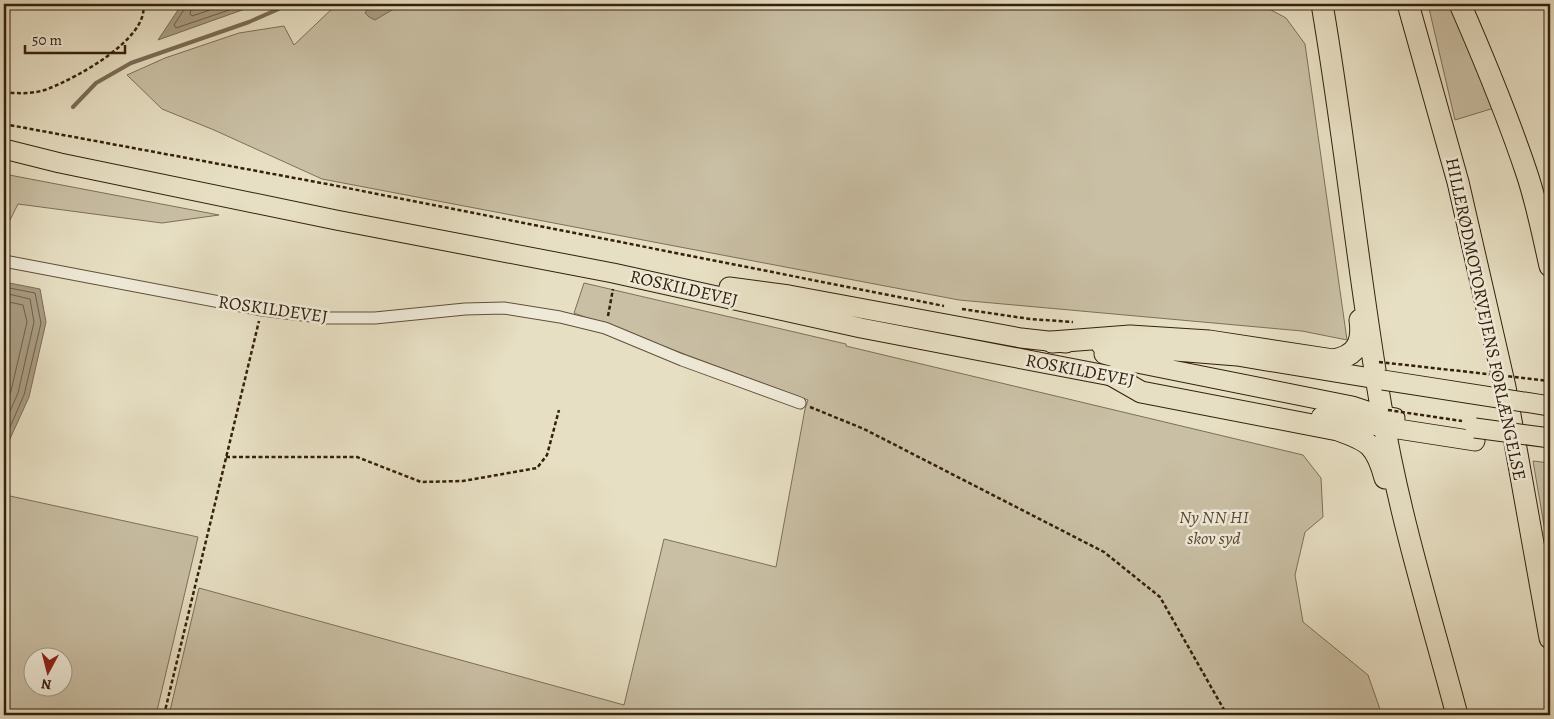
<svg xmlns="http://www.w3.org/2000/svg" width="1554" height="719" font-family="Alegreya,serif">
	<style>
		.green { fill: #c9bfa4; stroke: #7e7058; fill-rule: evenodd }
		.water { fill: #aa9e85; stroke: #7b6c55 }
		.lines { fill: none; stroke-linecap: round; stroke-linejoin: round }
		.shore { stroke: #6f5f49; stroke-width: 1 }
		.stream { stroke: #7b6c55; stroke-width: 4 }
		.street-casing { stroke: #61503a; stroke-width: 13 }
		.primary-casing { stroke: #34200d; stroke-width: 21 }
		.highway-casing { stroke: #34200d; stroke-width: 23 }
		.path { stroke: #34200d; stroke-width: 2.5; stroke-dasharray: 4 2.5; stroke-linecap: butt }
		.street { stroke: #efead8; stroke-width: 11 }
		.primary { stroke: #e7dfc3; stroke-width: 19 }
		.highway { stroke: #e7dfc3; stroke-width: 21 }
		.primary-bridge-casing { stroke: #34200d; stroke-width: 21; stroke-linecap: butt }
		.path-bridge { stroke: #34200d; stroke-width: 2.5; stroke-dasharray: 4 2.5; stroke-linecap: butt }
		.primary-bridge { stroke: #e7dfc3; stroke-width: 19 }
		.labels { text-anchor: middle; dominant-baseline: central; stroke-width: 5; stroke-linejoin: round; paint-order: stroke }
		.street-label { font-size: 18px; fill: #34200d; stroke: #efead8 }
		.park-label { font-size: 18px; font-style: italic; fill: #594833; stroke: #efead8 }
	</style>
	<rect width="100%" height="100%" fill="#e7dfc3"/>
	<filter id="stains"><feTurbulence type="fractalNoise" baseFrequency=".004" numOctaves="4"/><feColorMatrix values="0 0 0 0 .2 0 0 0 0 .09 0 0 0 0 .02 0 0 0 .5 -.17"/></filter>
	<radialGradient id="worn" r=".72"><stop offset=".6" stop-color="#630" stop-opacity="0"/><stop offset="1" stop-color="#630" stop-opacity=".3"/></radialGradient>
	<!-- green -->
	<path class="green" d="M 337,4 L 1260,4 L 1286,18 L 1305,44 L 1347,340 L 1302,331 L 959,300 L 322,179 L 214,130 L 162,109 L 127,75 L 165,58 L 239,33 L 284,26 L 294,45 Z
		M 1428,4 L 1454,4 L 1494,108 L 1455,120 Z
		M 4,174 L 219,215 L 162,223 L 18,204 L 4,232 Z
		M 584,283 L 846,344 L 846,346 L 1303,455 L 1321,478 L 1323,517 L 1305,532 L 1295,575 L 1303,622 L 1368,675 L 1382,715 L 169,715 L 199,588 L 624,705 L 664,539 L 776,567 L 805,409 L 808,400 L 574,313 Z
		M 1533,461 L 1550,463 L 1550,560 Z
		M 10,496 L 198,537 L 156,715 L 4,715 L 4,503 ZM 32,656 L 62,656 L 62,686 L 32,686 Z"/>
	<!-- water -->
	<path class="water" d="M 182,4 L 259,4 L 158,40 Z
		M 371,4 L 402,4 L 375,20 L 369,17 L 365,13 Z
		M 4,282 L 40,289 L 46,322 L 29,397 L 4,452 Z"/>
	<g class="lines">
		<!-- shore -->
		<path class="shore" d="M 186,4 L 185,8 L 174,25 L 176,28 L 247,4
			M 192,4 L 190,14 L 192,16 L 228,4
			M 4,287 L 35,293 L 41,323 L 24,395 L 4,441
			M 4,293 L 30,299 L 34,322 L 18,393 L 4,425
			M 4,301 L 23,305 L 27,322 L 11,391 L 4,407"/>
		<!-- stream -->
		<path class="stream" d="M 73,107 L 96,83 L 131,63 L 249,22 L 290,4"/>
		<defs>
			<path id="street" d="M 4,261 L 262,310 L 327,318 L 375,318 L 465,309 L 504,308 L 560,317 L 605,328 L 682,360 L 800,403"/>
			<path id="primary" d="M 4,149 L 60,163 L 336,220 L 613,273 L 861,328 L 1127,379
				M 729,287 L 789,295 L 1021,338 L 1066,343
				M 1101,345 L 1237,356 L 1383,380
				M 1104,354 L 1137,363 L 1352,406 L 1382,416 L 1395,418
				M 1321,417 L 1475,441"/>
			<path id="highway" d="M 1322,4 C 1345,138 1358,273 1381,407 C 1398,512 1430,613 1457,715
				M 1408,4 L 1458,182 L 1505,387 L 1550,638
				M 1460,4 C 1484,59 1508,117 1527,174 C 1537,204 1543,235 1550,266
				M 1052,342 L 1130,336 L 1209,341 L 1333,360 C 1357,356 1363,342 1360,320
				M 1113,376 L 1141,392 L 1338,430 C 1369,441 1376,445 1385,478"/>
		</defs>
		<!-- street casing -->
		<use href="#street" class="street-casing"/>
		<!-- primary casing -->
		<use href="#primary" class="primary-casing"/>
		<!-- highway casing -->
		<use href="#highway" class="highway-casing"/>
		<!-- path -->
		<path class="path" d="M 4,92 C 19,94 36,94 50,88 C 76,78 150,38 143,4
			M 4,124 L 327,184 L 944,306
			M 962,309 L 1030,319 L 1073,322
			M 608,316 L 613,289
			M 810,407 L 864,429 L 1104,552 L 1160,597 L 1227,715
			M 226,457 L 357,457 L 421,482 L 463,481 L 537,468 L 547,455 L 559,410
			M 164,715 L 259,321"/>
		<!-- street -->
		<use href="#street" class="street"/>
		<!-- primary -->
		<use href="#primary" class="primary"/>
		<!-- highway -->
		<use href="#highway" class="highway"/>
		<defs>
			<path id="primary-bridge" d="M 1383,380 L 1550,406
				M 1475,428 L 1550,438"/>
		</defs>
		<!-- primary-bridge casing -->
		<use href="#primary-bridge" class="primary-bridge-casing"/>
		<!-- path-bridge -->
		<path class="path-bridge" d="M 1379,362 L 1550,381
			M 1388,410 L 1462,421"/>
		<!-- primary-bridge -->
		<use href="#primary-bridge" class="primary-bridge"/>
	</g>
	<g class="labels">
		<!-- street labels -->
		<g class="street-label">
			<text transform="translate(684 288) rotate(13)">ROSKILDEVEJ</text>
			<text transform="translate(273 309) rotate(8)">ROSKILDEVEJ</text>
			<text transform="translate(1486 319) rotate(78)">HILLERØDMOTORVEJENS FORLÆNGELSE</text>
			<text transform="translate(1080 370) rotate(11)">ROSKILDEVEJ</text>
		</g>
		<!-- park labels -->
		<g class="park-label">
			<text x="1214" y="517">Ny NN HI<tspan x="1214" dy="21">skov syd</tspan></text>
		</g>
	</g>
	<!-- margin -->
	<rect width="1554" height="719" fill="none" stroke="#e7dfc3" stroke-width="20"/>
	<rect x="5" y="5" width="1544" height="709" fill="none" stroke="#34200d" stroke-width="2.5"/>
	<rect x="10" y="10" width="1534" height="699" fill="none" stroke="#34200d"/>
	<!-- north arrow -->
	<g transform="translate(48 672) rotate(187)"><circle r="24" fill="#efead8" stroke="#a49987"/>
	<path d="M0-4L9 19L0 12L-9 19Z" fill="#8f2418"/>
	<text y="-8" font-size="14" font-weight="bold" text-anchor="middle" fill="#34200d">N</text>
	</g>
	<!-- scale -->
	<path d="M25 45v8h100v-8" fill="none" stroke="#34200d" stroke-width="2.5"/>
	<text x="32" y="45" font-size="15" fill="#34200d" stroke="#efead8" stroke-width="4" paint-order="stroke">50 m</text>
	<rect width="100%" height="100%" filter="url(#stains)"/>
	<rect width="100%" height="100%" fill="url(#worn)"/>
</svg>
